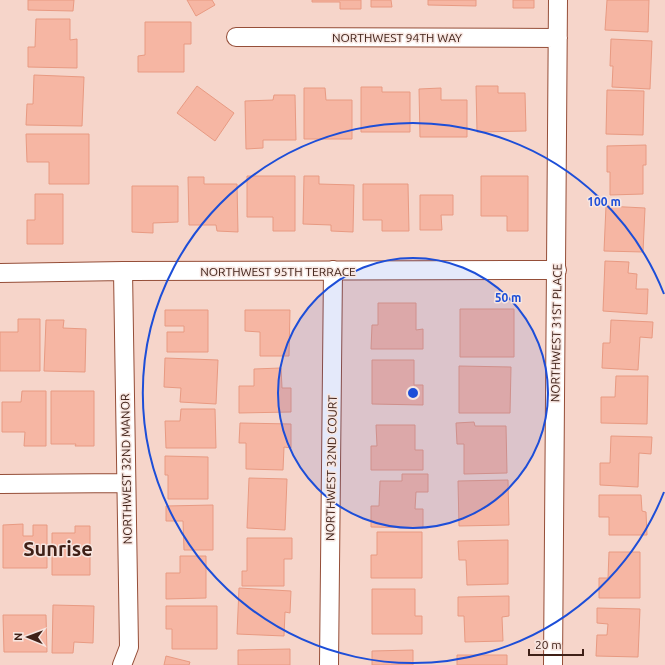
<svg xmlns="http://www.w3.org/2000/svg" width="665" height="665" font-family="Ubuntu,sans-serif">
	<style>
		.building { fill: #f6b6a3; stroke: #e89a82 }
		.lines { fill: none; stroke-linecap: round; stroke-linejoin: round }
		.street-casing { stroke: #954e38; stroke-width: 20 }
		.street { stroke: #fff; stroke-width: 18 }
		.ring { fill: none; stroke: #1d4ed8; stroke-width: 2 }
		.labels { text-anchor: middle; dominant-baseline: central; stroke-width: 3; stroke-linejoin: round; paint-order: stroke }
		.street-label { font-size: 12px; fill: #3f2017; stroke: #f7e6e1 }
		.town-label { font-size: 20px; font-weight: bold; fill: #3f2017; stroke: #f7e6e1 }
		.centre { fill: #1d4ed8; stroke: #f7e6e1; stroke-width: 2 }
		.ring-label { font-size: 12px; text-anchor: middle; font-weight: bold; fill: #1d4ed8; stroke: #f7e6e1; stroke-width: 3; stroke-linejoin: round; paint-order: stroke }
	</style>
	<rect width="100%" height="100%" fill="#f6d5ca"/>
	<!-- building -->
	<path class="building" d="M 28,0 L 74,0 L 73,11 L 28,10 Z
		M 187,0 L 212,0 L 215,5 L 196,16 Z
		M 312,0 L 361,0 L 361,9 L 340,9 L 340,2 L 312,2 Z
		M 371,0 L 391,0 L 392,7 L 371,7 Z
		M 428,0 L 476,0 L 476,6 L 428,5 Z
		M 513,0 L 534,0 L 534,8 L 513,8 Z
		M 607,0 L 649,0 L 648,32 L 605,30 Z
		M 36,19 L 70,19 L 70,40 L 77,39 L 77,68 L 28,67 L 28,47 L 35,47 Z
		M 145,22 L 191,22 L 191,44 L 184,44 L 184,72 L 138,72 L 138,56 L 145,55 Z
		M 611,39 L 652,41 L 650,89 L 612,87 L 613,66 L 610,66 Z
		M 34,75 L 84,77 L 82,126 L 26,125 L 27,104 L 33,104 Z
		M 197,86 L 234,113 L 215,141 L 177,113 Z
		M 476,86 L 498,86 L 498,93 L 525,93 L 526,131 L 477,132 Z
		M 361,87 L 382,87 L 382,92 L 410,92 L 410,132 L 361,132 Z
		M 304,88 L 325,88 L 326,100 L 352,100 L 352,139 L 304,139 Z
		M 441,88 L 441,100 L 467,100 L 467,137 L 420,137 L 419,89 Z
		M 607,90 L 644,91 L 643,135 L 606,134 Z
		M 274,95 L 295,95 L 296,140 L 263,140 L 263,148 L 246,149 L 245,101 L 273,100 Z
		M 26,134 L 89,134 L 89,184 L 49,184 L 49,162 L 27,162 Z
		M 646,145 L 646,165 L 643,165 L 643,194 L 610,195 L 610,172 L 607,172 L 607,146 Z
		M 247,176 L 295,176 L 295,231 L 273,231 L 273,217 L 247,217 Z
		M 304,176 L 319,176 L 319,184 L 354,185 L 353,232 L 331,231 L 331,225 L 303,224 Z
		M 481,176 L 528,176 L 528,231 L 507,231 L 507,216 L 481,216 Z
		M 188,177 L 204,177 L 204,184 L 237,184 L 238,232 L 217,231 L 216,225 L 189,225 Z
		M 363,184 L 408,184 L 409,231 L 382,231 L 382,220 L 363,220 Z
		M 132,186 L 178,186 L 178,222 L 153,223 L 153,233 L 132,232 Z
		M 35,194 L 63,194 L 63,244 L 27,244 L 27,220 L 35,220 Z
		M 420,195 L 453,195 L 453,215 L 441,215 L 442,230 L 420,230 Z
		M 606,206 L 645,208 L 643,252 L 604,251 Z
		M 605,261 L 629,262 L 628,273 L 637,274 L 636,289 L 648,289 L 647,314 L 603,311 Z
		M 378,303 L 416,303 L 416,330 L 423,329 L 423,349 L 371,349 L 372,325 L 378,325 Z
		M 460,309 L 514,309 L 514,357 L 460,357 Z
		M 165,310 L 208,310 L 208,352 L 167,352 L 167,332 L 184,332 L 184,326 L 165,326 Z
		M 245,310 L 290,310 L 289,356 L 260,356 L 260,332 L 245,331 Z
		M 18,319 L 40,319 L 40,371 L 0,371 L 0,332 L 18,332 Z
		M 46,320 L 64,320 L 63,328 L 86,329 L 85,372 L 44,371 Z
		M 611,320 L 653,322 L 652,338 L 640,337 L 638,370 L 602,368 L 603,343 L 610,343 Z
		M 165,358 L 218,360 L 216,404 L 180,402 L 181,388 L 164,387 Z
		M 372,360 L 414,360 L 414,385 L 423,385 L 423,405 L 372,404 Z
		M 459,366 L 511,367 L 510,413 L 459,413 Z
		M 281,368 L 282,388 L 291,388 L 291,412 L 239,413 L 239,386 L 254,386 L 254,369 Z
		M 616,376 L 648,376 L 647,424 L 601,423 L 601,397 L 615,397 Z
		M 22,391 L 46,391 L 46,446 L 24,446 L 25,432 L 2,432 L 2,402 L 21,402 Z
		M 51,391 L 94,391 L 94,446 L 75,446 L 76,444 L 51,444 Z
		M 181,409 L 215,409 L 216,448 L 166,448 L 165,421 L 180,421 Z
		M 474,422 L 475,426 L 506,426 L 507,473 L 464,474 L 464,444 L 457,444 L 456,423 Z
		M 240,423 L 291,424 L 291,448 L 284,447 L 283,470 L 246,469 L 246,443 L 239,443 Z
		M 376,425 L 415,425 L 415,450 L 423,450 L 423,470 L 371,470 L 371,446 L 377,446 Z
		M 611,436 L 652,437 L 651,454 L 639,453 L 638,487 L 600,485 L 600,463 L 610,463 Z
		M 165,456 L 208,457 L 208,499 L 168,499 L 168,475 L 165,475 Z
		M 402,474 L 428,474 L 428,492 L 416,492 L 415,509 L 423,509 L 423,528 L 371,527 L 371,506 L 379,506 L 380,481 L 402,481 Z
		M 249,478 L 287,479 L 285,530 L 247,528 Z
		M 508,480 L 509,525 L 459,526 L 458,481 Z
		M 599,495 L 641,495 L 642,511 L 646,512 L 647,535 L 609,535 L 609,517 L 599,517 Z
		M 213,505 L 213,550 L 184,550 L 183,521 L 166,521 L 166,506 Z
		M 23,524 L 23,536 L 33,536 L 33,525 L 47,525 L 47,568 L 3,568 L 3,525 Z
		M 75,526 L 90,526 L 90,575 L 52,575 L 52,533 L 75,533 Z
		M 377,532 L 422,532 L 422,578 L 371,578 L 371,555 L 377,555 Z
		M 247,538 L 292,538 L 292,559 L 284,559 L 284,586 L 242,586 L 242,571 L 247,571 Z
		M 508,540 L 508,584 L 467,585 L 466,560 L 459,560 L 458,541 Z
		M 609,552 L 640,552 L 640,598 L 599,598 L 599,578 L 608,578 Z
		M 180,556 L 206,556 L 206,598 L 166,599 L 166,573 L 180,573 Z
		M 239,588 L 291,591 L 290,613 L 285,612 L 284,636 L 237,634 Z
		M 372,589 L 415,589 L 415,616 L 422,616 L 422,634 L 372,634 Z
		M 509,596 L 509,616 L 502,617 L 503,641 L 465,642 L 464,616 L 458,616 L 458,597 Z
		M 53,605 L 94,606 L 93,643 L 74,642 L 73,653 L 52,653 Z
		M 166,606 L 217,606 L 217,649 L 172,649 L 172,629 L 166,629 Z
		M 597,608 L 640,609 L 638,657 L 596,656 L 597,635 L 607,635 L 608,624 L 597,623 Z
		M 3,615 L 46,615 L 47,652 L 4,652 Z
		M 290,649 L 290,665 L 238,665 L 238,650 Z
		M 413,650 L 413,665 L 372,665 L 372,651 Z
		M 457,655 L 507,655 L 507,665 L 457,665 Z
		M 166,656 L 190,662 L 189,665 L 164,665 Z"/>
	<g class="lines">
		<defs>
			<path id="street" d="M 236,37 L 558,38
				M 0,273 L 123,271 L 557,270
				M 0,484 L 126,483
				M 122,665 L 129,647 L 123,271
				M 329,665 L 333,270
				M 553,665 L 558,0"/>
		</defs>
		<!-- street casing -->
		<use href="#street" class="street-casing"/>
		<!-- street -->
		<use href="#street" class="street"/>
	</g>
	<!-- distance rings -->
	<circle cx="413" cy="393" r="135" fill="#1d4ed8" fill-opacity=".12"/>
	<g class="ring">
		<circle cx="413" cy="393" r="135"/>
		<path d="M664 492A270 270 0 1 1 664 294"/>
	</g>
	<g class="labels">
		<!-- street labels -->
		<g class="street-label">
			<text x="397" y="37">NORTHWEST 94TH WAY</text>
			<text x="278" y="271">NORTHWEST 95TH TERRACE</text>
			<text transform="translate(556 333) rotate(-89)">NORTHWEST 31ST PLACE</text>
			<text transform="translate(331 468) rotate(-89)">NORTHWEST 32ND COURT</text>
			<text transform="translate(126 469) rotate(-91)">NORTHWEST 32ND MANOR</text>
		</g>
		<!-- town labels -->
		<g class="town-label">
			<text x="58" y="548">Sunrise</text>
		</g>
	</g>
	<circle cx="413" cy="393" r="6" class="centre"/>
	<g class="ring-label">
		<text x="604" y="206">100 m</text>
		<text x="508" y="302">50 m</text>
	</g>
	<!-- north arrow -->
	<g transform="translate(28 637) rotate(271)" stroke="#f7e6e1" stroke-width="3" paint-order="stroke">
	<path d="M0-3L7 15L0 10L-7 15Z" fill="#3f2017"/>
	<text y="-6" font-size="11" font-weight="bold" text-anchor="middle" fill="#3f2017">N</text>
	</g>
	<!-- scale -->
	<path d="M529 649v6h54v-6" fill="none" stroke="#3f2017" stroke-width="2"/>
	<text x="535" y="649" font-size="12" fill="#3f2017" stroke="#f7e6e1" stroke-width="3" paint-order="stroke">20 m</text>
</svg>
